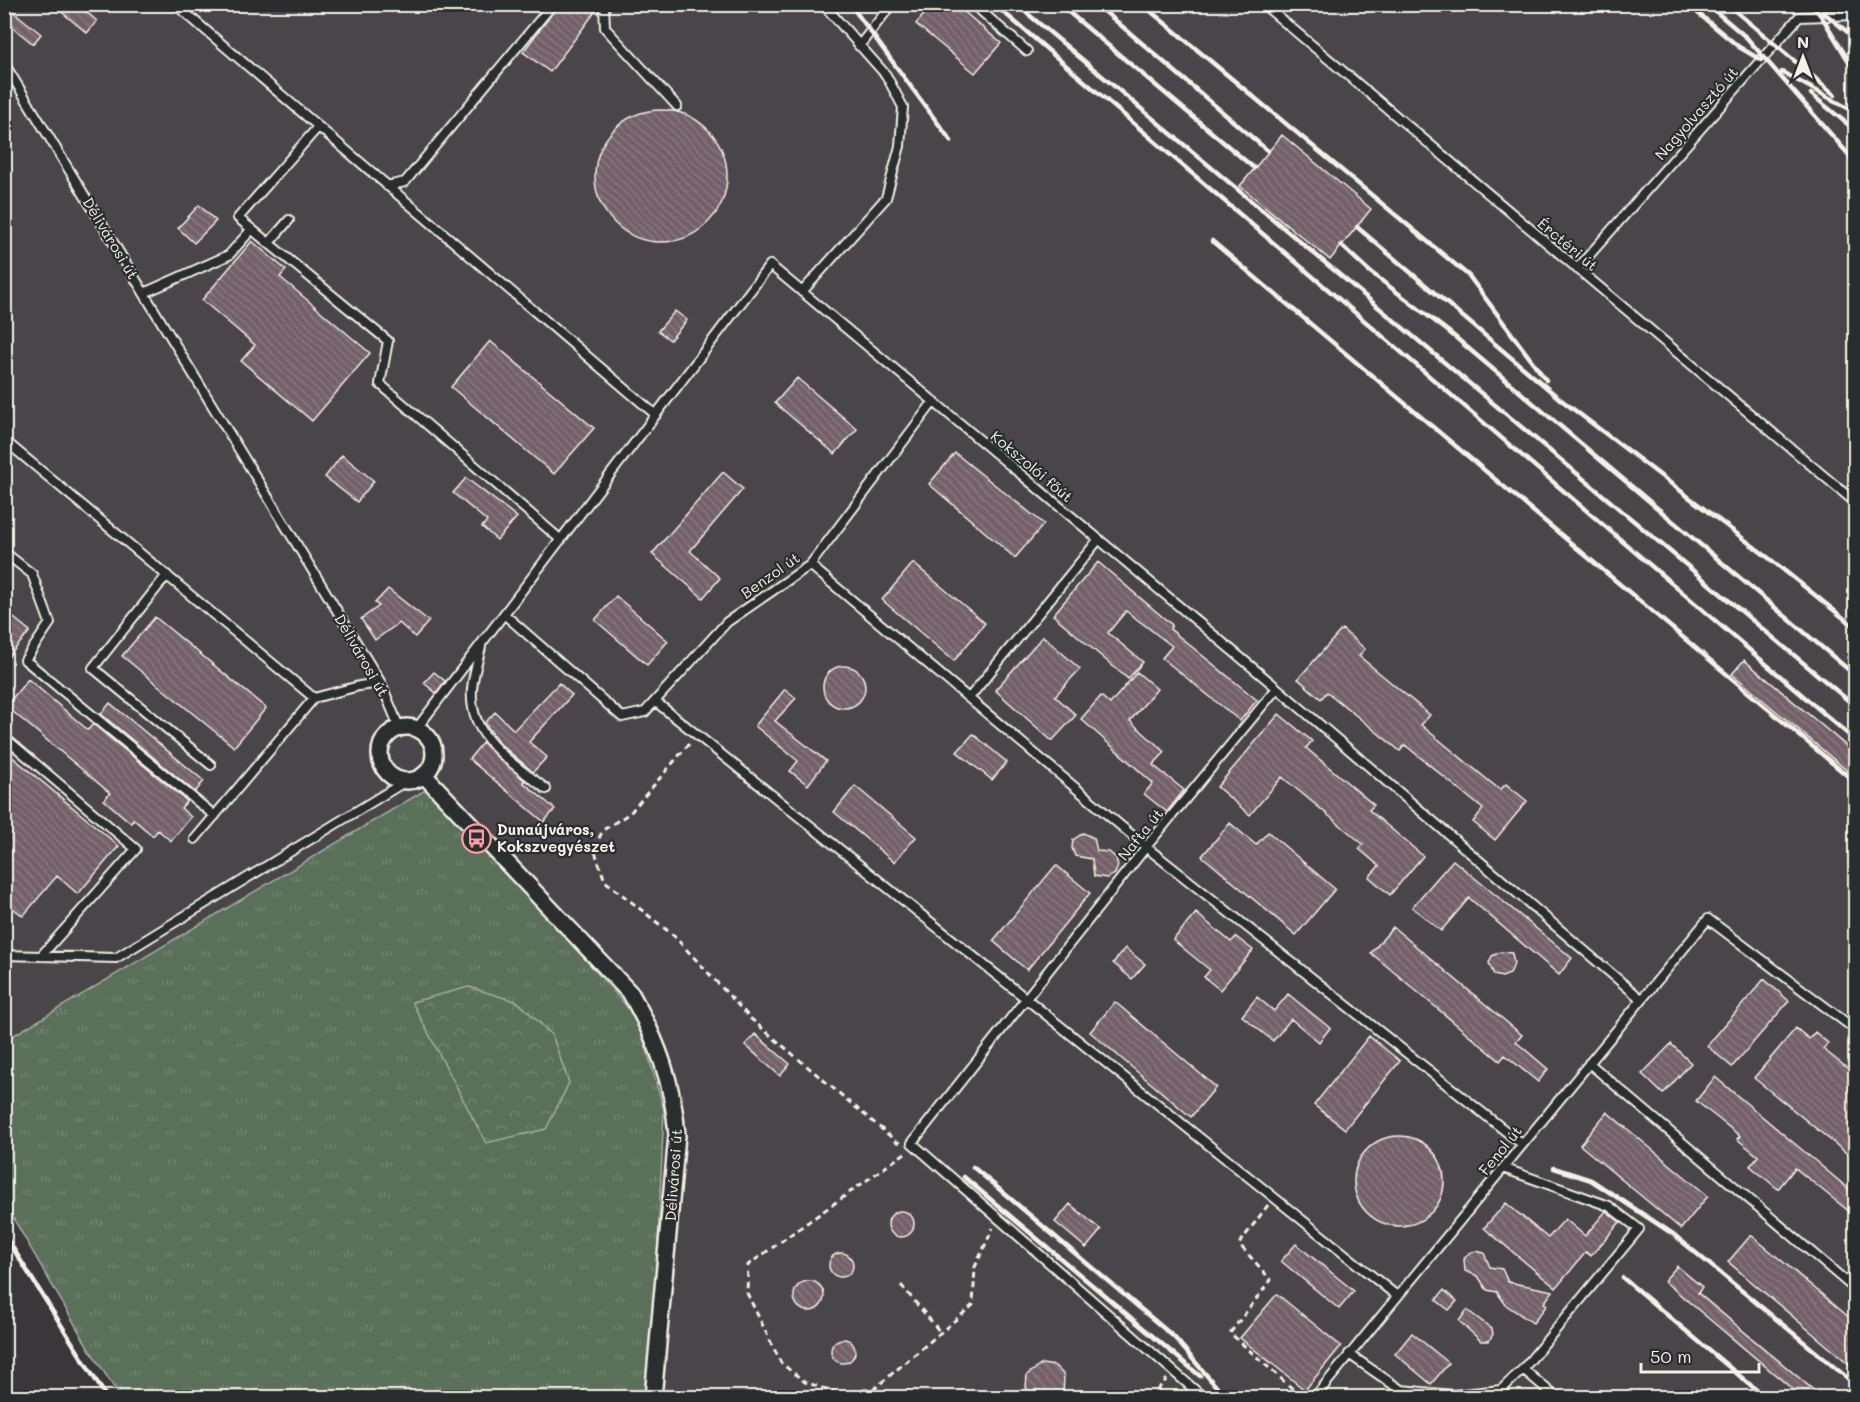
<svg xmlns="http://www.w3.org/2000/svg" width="1860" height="1402" font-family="Mali,sans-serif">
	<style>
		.built { fill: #4a4448 }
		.grass { fill: url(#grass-tufts); stroke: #a7b0a1; stroke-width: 1.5 }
		.forest { fill: url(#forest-crowns); stroke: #a7b0a1; stroke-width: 1.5 }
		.building { fill: url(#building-back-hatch); stroke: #f4f1e8; stroke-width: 1.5 }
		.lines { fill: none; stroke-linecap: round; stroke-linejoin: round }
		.service-casing { stroke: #f4f1e8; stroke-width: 12 }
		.minor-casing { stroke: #f4f1e8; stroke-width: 20 }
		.path { stroke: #f4f1e8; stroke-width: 3; stroke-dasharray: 6 4.5; stroke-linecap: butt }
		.service { stroke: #2a2d2e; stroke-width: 8 }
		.minor { stroke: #2a2d2e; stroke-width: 15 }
		.rail { stroke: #f4f1e8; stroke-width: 4.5 }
		.labels { text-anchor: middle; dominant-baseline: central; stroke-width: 4.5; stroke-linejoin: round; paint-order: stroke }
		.street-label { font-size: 15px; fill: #f4f1e8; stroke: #2a2d2e }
		.poi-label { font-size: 15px; font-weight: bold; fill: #f4f1e8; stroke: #2a2d2e; text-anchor: start }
	</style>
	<defs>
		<pattern id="grass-tufts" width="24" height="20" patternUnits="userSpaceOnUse" patternTransform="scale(1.5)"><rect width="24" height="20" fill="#5a6f5a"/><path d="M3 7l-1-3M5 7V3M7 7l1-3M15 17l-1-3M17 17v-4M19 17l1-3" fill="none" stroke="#728472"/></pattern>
		<pattern id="forest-crowns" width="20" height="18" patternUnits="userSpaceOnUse" patternTransform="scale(1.5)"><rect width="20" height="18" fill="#5a6f5a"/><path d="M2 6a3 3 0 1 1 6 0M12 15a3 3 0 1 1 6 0" fill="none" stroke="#728472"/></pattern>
		<pattern id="building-back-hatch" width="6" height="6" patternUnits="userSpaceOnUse" patternTransform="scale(1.5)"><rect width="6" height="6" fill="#736169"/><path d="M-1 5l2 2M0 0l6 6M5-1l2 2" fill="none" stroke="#88787e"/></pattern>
	</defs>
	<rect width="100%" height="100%" fill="#39373a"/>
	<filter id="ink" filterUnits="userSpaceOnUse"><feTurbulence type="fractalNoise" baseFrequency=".0167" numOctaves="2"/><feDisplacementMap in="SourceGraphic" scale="12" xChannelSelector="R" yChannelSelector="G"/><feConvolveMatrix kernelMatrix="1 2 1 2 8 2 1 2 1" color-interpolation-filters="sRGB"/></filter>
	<g filter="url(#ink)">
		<!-- built -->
		<path class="built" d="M 4,5 L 1855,5 L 1855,1397 L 651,1397 L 432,786 L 5,1041 Z"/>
		<!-- grass -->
		<path class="grass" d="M 432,786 L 638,1019 L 664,1110 L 651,1397 L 120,1397 L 88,1347 L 5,1204 L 4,1041 Z"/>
		<!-- forest -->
		<path class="forest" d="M 469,987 L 518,1002 L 552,1035 L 569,1083 L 546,1129 L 486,1143 L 412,1002 Z"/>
		<!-- building -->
		<path class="building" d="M 4,4 L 41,34 L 33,44 L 4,20 Z
			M 52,4 L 77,4 L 97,21 L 87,33 Z
			M 559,4 L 598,4 L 598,8 L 550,72 L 523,52 Z
			M 933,4 L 955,4 L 1001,43 L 975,73 L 916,24 Z
			M595 176a66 66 0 1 1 132 0a66 66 0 1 1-132 0Z
			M 1282,135 L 1371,209 L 1330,260 L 1240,186 Z
			M 199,205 L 216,221 L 194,243 L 178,228 Z
			M 252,241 L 286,270 L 280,277 L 370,353 L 312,421 L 241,361 L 255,345 L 202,300 Z
			M 675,311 L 687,320 L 670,340 L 658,331 Z
			M 490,341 L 594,428 L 554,474 L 451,387 Z
			M 797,378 L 857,429 L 835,454 L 775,403 Z
			M 955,453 L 1044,524 L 1015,558 L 929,484 Z
			M 342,455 L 374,481 L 357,502 L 325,477 Z
			M 723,472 L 743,489 L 690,551 L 720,578 L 703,598 L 652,554 Z
			M 466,478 L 517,517 L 497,540 L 482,527 L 487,521 L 453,493 Z
			M 1098,562 L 1172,625 L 1170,629 L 1257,700 L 1240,721 L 1162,658 L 1172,646 L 1126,611 L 1108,633 L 1143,662 L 1128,679 L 1053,615 Z
			M 913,563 L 985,623 L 954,661 L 882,600 Z
			M 388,589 L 429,621 L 415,637 L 399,623 L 375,640 L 361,619 L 379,606 L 375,603 Z
			M 616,596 L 668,641 L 647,665 L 595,620 Z
			M 4,610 L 30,631 L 4,662 Z
			M 155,617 L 266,708 L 234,747 L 122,656 Z
			M 1342,629 L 1365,649 L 1359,656 L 1430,715 L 1421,725 L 1500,790 L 1506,784 L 1527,801 L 1495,840 L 1473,822 L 1483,809 L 1405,745 L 1400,751 L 1327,692 L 1321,699 L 1298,679 Z
			M 1043,636 L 1080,669 L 1055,696 L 1076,715 L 1052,741 L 995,690 Z
			M 1744,660 L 1856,754 L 1856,778 L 1732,674 Z
			M823 687a21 21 0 1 1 42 0a21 21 0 1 1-42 0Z
			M 434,672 L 445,681 L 436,693 L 424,683 Z
			M 1137,672 L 1157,689 L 1130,721 L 1165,752 L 1153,765 L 1184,790 L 1167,812 L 1144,794 L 1153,783 L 1081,719 L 1101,696 L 1110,704 Z
			M 28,679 L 88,730 L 93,724 L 187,801 L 181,808 L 191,817 L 171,841 L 158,830 L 153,836 L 133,819 L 131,823 L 104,800 L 110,793 L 6,706 Z
			M 559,683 L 572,695 L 529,742 L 547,757 L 533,772 L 499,743 L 485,723 L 495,712 L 514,730 Z
			M 785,689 L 796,698 L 775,721 L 826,761 L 808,785 L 790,771 L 798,761 L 755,726 Z
			M 110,703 L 204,781 L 195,792 L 101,714 Z
			M 1279,714 L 1312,741 L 1306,748 L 1374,805 L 1369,810 L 1423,856 L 1390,895 L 1369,877 L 1379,866 L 1359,849 L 1363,844 L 1282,777 L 1250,815 L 1217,787 Z
			M 973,734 L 1007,762 L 992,780 L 957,752 Z
			M 483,742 L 525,781 L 523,782 L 555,809 L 544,822 L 469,759 Z
			M 4,750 L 119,846 L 78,894 L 57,876 L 23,916 L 4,901 Z
			M 855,786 L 916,837 L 894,862 L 834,812 Z
			M 1230,823 L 1256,845 L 1268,832 L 1335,889 L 1296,935 L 1202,856 Z
			M 1083,833 L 1094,838 L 1097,851 L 1109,852 L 1116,858 L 1118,866 L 1115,874 L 1107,878 L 1094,876 L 1092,859 L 1075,856 L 1072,848 L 1073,840 Z
			M 1453,860 L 1572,958 L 1559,975 L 1469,898 L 1441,931 L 1412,907 Z
			M 1056,865 L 1090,893 L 1027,970 L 993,941 Z
			M 1196,913 L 1231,942 L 1236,937 L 1253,950 L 1220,990 L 1204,977 L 1210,970 L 1173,940 Z
			M 1393,927 L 1522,1035 L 1516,1042 L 1548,1069 L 1538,1082 L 1505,1055 L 1500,1061 L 1371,953 Z
			M 1125,948 L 1145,964 L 1132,979 L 1113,963 Z
			M 1500,952 L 1512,953 L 1514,964 L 1510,974 L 1502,977 L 1494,975 L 1489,963 L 1492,956 Z
			M 1764,979 L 1789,1001 L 1732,1067 L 1707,1046 Z
			M 1288,994 L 1330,1028 L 1319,1042 L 1291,1019 L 1273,1041 L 1242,1016 L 1257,997 L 1274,1011 Z
			M 1115,1002 L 1216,1087 L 1191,1117 L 1090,1032 Z
			M 1796,1028 L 1809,1039 L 1815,1032 L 1828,1043 L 1823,1049 L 1856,1075 L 1856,1161 L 1754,1078 Z
			M 755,1034 L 790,1064 L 780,1076 L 745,1045 Z
			M 1369,1036 L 1400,1061 L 1345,1129 L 1314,1105 Z
			M 1671,1044 L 1691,1063 L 1663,1094 L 1642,1074 Z
			M 1715,1077 L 1856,1195 L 1856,1217 L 1795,1168 L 1778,1189 L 1750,1166 L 1758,1156 L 1737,1139 L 1740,1136 L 1696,1101 Z
			M 1607,1112 L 1708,1196 L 1681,1229 L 1580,1145 Z
			M1354 1181a45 45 0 1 1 90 0a45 45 0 1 1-90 0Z
			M 1506,1203 L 1548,1238 L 1565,1219 L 1585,1236 L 1606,1211 L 1620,1222 L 1591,1256 L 1586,1252 L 1556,1288 L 1484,1228 Z
			M 1070,1204 L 1101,1230 L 1086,1248 L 1055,1222 Z
			M888 1224a13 13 0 1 1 26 0a13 13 0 1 1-26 0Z
			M 1751,1235 L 1856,1323 L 1856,1370 L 1728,1262 Z
			M 1296,1244 L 1354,1291 L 1339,1309 L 1281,1261 Z
			M 1476,1251 L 1484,1253 L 1490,1267 L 1502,1269 L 1508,1282 L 1553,1291 L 1544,1303 L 1547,1305 L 1533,1323 L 1506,1305 L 1497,1292 L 1487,1290 L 1478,1276 L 1465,1271 L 1464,1259 L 1469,1253 Z
			M829 1265a12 12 0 1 1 24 0a12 12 0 1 1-24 0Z
			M 1677,1266 L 1702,1287 L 1698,1293 L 1823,1398 L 1803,1398 L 1664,1281 Z
			M794 1296a15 15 0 1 1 30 0a15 15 0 1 1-30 0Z
			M 1444,1290 L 1457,1301 L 1449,1310 L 1436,1300 Z
			M 1277,1294 L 1341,1346 L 1305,1390 L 1240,1338 Z
			M 1467,1310 L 1492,1329 L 1493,1334 L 1489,1341 L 1481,1341 L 1459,1321 Z
			M 1412,1333 L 1449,1363 L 1431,1384 L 1395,1354 Z
			M831 1351a12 12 0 1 1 24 0a12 12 0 1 1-24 0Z
			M 1042,1364 L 1055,1366 L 1064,1375 L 1063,1398 L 1032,1398 L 1028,1393 L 1026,1387 L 1027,1375 Z"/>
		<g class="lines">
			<defs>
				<path id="service" d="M 175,4 L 656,415
					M 604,4 L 605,28 L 677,106
					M 973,4 L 1027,51
					M 1263,4 L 1856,503
					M 859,46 L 892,4
					M 4,63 L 381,683 L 399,727
					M 318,127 L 238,218 L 388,341 L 380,384 L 561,540
					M 387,186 L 405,182 L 553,4
					M 269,243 L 289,220
					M 1577,269 L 1799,17 L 1856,15
					M 802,292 L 886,198 L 900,146 L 903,107 L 886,75 L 823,4
					M 144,293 L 229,255 L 252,229
					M 4,440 L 314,698 L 359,686 L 381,683
					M 4,552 L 32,574 L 50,623 L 25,660 L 215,816
					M 810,565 L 1146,847 L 1522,1144
					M 167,575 L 93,668 L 211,765
					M 504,614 L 622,717 L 645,712 L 727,622 L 810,565 L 934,401
					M 481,647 C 478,661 473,675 472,689 C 468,738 512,762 546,789
					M 969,698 L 1099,539
					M 656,702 L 1397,1296
					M 417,728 L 770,265 L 1277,688 L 1641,999
					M 4,737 L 136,849 L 41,956
					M 195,839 L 314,698
					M 4,955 L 116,958 L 406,781
					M 1589,1063 L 1856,1290
					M 1503,1168 L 1609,1206 L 1639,1229 L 1523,1369
					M 1349,1354 L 1401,1390 L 1453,1395 L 1501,1390 L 1523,1369 L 1557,1398
					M 1204,1398 L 912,1143 L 1146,847 L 1277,688
					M 1314,1398 L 1708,919 L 1852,1027 L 1856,1027"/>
				<path id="minor" d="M380 754a27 27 0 1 1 54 0a27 27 0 1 1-54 0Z
					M 424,775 L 631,994 C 657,1040 673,1082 677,1135 L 653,1398"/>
			</defs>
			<!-- service casing -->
			<use href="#service" class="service-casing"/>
			<!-- minor casing -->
			<use href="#minor" class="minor-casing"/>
			<!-- path -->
			<path class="path" d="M 689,744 L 630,813 L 603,830 L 594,849 L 605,881 L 673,935 L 751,1019 L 897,1142 L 902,1143
				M 905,1153 L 748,1265 L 747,1293 L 781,1363 L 805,1382 L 837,1393 L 874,1389 L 973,1305 L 975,1267 L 993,1228
				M 1268,1205 L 1239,1244 L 1271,1280 L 1230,1333 L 1295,1391
				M 901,1285 L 941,1333
				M 1150,1398 L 1167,1379"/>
			<!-- service -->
			<use href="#service" class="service"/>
			<!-- minor -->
			<use href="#minor" class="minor"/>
			<!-- rail -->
			<path class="rail" d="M 850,4 L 951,141
				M 994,4 L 1856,741
				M 1016,4 L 1856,707
				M 1059,4 L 1254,168
				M 1096,4 L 1268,151
				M 1142,4 L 1469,276 L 1546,380
				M 1687,4 L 1739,47 L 1761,60
				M 1707,4 L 1747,38 L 1856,163
				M 1727,4 L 1835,95
				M 1811,4 L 1822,17 L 1856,73
				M 1823,12 L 1856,39
				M 1782,72 L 1855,112
				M 1811,94 L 1856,131
				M 1357,227 L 1560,399 L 1770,559 L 1856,628
				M 1212,241 L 1856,783
				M 1341,245 L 1369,271 L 1449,332 L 1856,676
				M 973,1167 L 1174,1337 L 1226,1398
				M 1554,1168 L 1591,1180 L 1673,1234 L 1856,1385
				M 964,1177 L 1200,1376
				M 4,1234 L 107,1398
				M 1623,1278 L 1766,1398"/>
		</g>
	</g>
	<!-- icons -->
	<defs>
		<symbol id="bus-ring" viewBox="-11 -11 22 22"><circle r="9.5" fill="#2a2d2e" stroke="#ff9aa2" stroke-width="1.5"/><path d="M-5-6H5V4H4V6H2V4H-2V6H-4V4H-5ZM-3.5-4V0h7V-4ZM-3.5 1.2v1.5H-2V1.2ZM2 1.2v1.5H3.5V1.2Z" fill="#ff9aa2"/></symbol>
	</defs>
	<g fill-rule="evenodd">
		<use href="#bus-ring" x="460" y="822" width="33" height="33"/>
	</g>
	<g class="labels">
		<!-- street labels -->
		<g class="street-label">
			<text transform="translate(1696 113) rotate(-49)">Nagyolvasztó út</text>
			<text transform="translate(111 238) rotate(59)">Délivárosi út</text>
			<text transform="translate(1568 244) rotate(40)">Érctéri út</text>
			<text transform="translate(1032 466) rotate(40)">Kokszolói főút</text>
			<text transform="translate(770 575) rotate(-35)">Benzol út</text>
			<text transform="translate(362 655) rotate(60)">Délivárosi út</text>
			<text transform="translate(1140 834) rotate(-51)">Nafta út</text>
			<text transform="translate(1500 1150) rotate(-51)">Fenol út</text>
			<text transform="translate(673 1175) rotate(-86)">Délivárosi út</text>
		</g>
		<!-- poi labels -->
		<g class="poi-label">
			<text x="497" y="829">Dunaújváros,<tspan x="497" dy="17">Kokszvegyészet</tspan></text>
		</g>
	</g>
	<!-- margin -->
	<rect width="1860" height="1402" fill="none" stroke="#2a2d2e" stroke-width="24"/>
	<rect x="12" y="12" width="1836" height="1378" fill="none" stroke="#f4f1e8" stroke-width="2" filter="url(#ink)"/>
	<!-- north arrow -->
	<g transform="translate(1803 57)" stroke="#2a2d2e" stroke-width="4.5" paint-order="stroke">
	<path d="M0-4.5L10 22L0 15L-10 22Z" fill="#f4f1e8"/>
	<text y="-9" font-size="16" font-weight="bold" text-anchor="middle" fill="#f4f1e8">N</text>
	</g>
	<!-- scale -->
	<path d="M1641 1363v9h118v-9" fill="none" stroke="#f4f1e8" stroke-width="3"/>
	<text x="1650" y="1363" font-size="18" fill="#f4f1e8" stroke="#2a2d2e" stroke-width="4.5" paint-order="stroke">50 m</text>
</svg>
